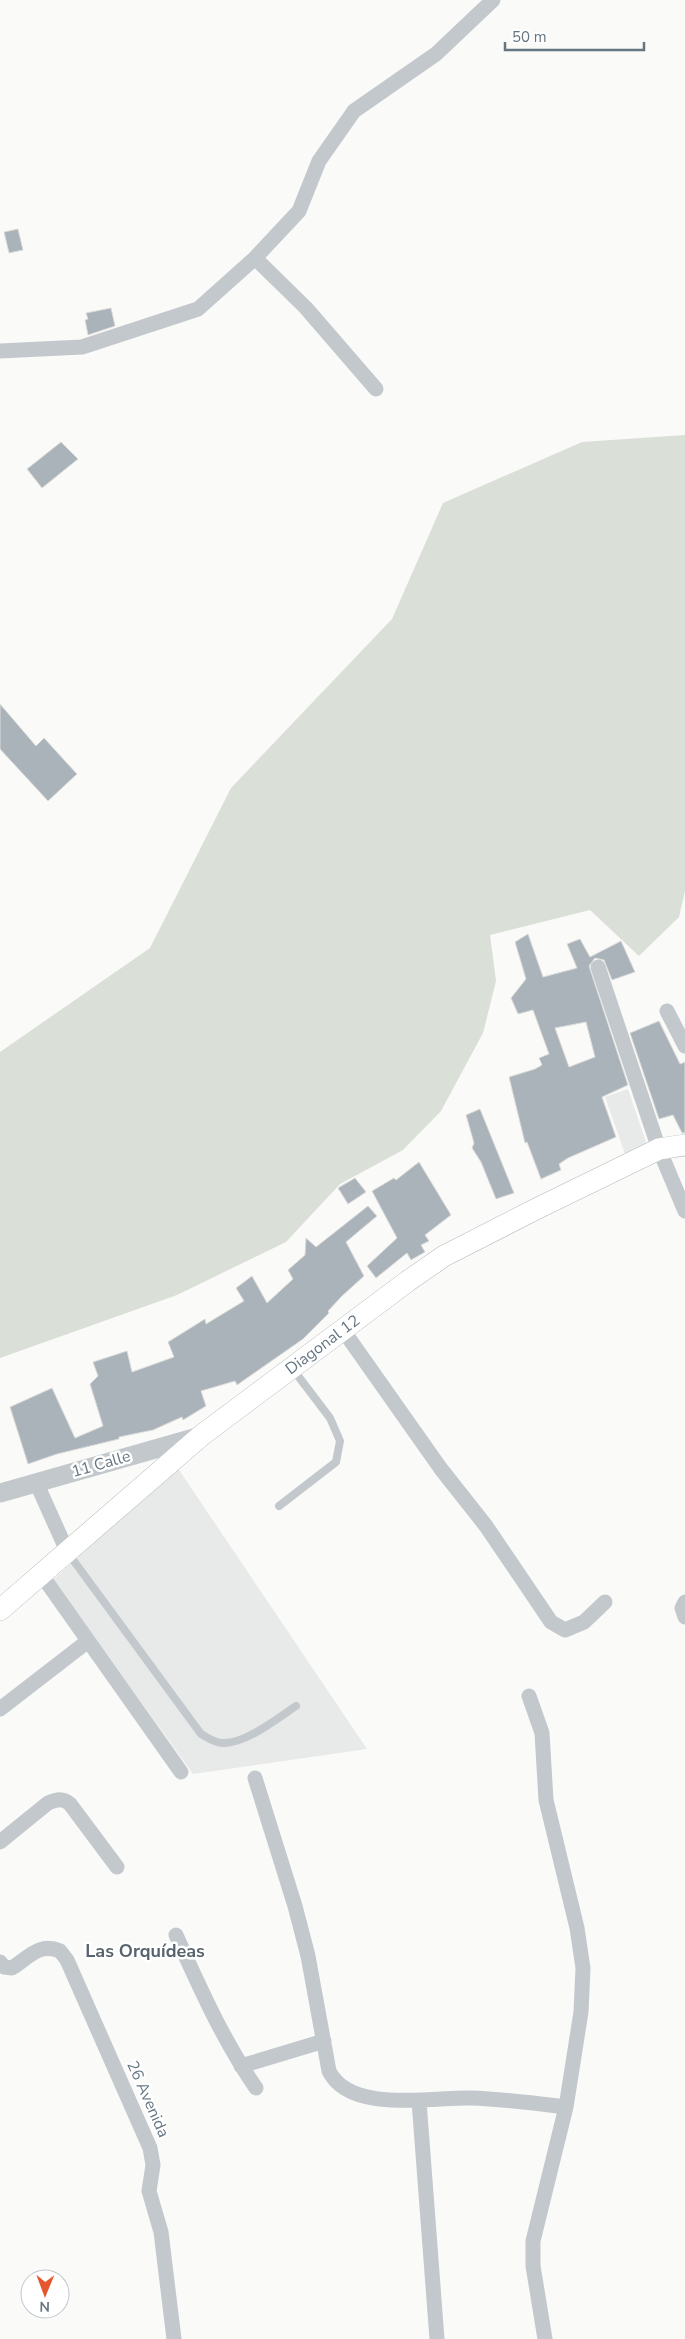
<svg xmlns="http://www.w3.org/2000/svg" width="685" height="2339" font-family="'Nunito Sans',sans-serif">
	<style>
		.built { fill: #e8e9e9 }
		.green { fill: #dadfd7 }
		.building { fill: #aab3b9; stroke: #dcdcda; fill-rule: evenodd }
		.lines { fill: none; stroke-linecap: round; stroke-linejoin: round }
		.secondary-casing { stroke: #b3babf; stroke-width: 22 }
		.service { stroke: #c3c8cc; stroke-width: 8 }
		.minor { stroke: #c3c8cc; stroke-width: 15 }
		.tertiary { stroke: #c3c8cc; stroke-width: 19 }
		.secondary { stroke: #fff; stroke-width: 21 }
		.labels { text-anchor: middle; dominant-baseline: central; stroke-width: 5; stroke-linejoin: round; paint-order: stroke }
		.street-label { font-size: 16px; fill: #657683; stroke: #fff }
		.neighbourhood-label { font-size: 18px; font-weight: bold; fill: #57646e; stroke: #fff }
	</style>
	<rect width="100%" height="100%" fill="#fafaf8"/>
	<!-- built -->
	<path class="built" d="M 628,1089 L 647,1145 L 625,1154 L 605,1097 Z
		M 177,1467 L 367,1749 L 193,1774 L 53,1580 Z"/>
	<!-- green -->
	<path class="green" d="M 685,435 L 685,891 L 679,917 L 639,956 L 590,910 L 490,935 L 496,981 L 483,1033 L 441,1111 L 403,1150 L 340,1184 L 286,1242 L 177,1295 L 0,1358 L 0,1052 L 150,948 L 231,788 L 392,619 L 443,503 L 582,442 Z"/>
	<!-- building -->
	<path class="building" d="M 18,229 L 23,250 L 9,253 L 4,232 Z
		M 111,308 L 115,326 L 88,335 L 85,320 L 88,319 L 86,313 Z
		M 61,442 L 78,459 L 42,488 L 27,469 Z
		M 0,704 L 36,746 L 44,738 L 77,774 L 48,801 L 0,749 Z
		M 528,934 L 543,977 L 577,968 L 567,944 L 580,939 L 590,957 L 621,941 L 635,972 L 612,980 L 604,960 L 595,958 L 589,966 L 628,1085 L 602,1097 L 616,1137 L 568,1158 L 559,1164 L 561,1170 L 541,1179 L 527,1142 L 525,1143 L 509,1077 L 535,1069 L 542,1065 L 539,1058 L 549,1054 L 533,1010 L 518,1014 L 511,998 L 526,979 L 515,942 ZM 586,1022 L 595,1057 L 569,1067 L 555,1028 Z
		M 659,1021 L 680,1064 L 685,1062 L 685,1133 L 682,1133 L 673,1115 L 659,1119 L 630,1033 Z
		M 480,1109 L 514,1193 L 496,1199 L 481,1162 L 472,1148 L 474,1143 L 466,1115 Z
		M 419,1162 L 451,1215 L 425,1235 L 429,1241 L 421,1245 L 425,1252 L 411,1260 L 407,1253 L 376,1278 L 367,1266 L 397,1238 L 372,1191 L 394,1178 L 396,1180 Z
		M 355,1178 L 366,1192 L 348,1204 L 338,1188 Z
		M 368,1206 L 377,1216 L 346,1242 L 364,1276 L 342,1296 L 328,1311 L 329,1313 L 303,1339 L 237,1385 L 235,1381 L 201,1391 L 206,1406 L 183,1420 L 182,1417 L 153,1430 L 119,1437 L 119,1439 L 57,1454 L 28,1464 L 10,1407 L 52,1388 L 75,1438 L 103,1426 L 90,1384 L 98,1376 L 93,1362 L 127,1351 L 132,1372 L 174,1357 L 168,1342 L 205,1319 L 206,1324 L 244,1301 L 236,1288 L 252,1276 L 267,1303 L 293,1279 L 288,1270 L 305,1255 L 306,1238 L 316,1247 Z"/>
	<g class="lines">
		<defs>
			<g id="secondary">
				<path id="s1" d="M 0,1610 L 202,1435 L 408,1281 L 444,1256 L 536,1209 L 659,1149 L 685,1145"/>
			</g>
		</defs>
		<!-- secondary casing -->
		<use href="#secondary" class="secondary-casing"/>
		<!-- service -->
		<path class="service" d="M 279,1506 L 336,1462 L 340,1441 L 330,1418 L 292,1368
			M 68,1553 L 201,1734 C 208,1738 215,1743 223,1743 C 245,1744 278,1718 296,1706"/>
		<!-- minor -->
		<path class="minor" d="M 255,258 L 306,308 L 376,389
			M 0,351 L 82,347 L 198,309 L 255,258 L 299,211 L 319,161 L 354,111 L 436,54 L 493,0
			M 598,967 L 659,1149 L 685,1211
			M 667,1011 L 685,1046
			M 343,1330 L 441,1469 L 486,1526 L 551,1622 L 565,1630 L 584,1622 L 605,1602
			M 36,1482 L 67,1551
			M 41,1574 L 181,1772
			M 685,1602 L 682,1608 L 685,1617
			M 529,1696 L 542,1733 L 546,1800 L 577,1928 L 583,1968 L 581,2012 L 566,2107 L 533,2241 L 533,2266 L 545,2339
			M 0,1709 L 88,1641
			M 255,1778 L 295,1906 L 308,1956 L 329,2071 C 350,2114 433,2097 471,2098 C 503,2099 534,2103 566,2107
			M 0,1842 L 48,1803 C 57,1799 63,1798 70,1804 L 117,1867
			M 176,1935 C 200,1988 223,2040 256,2088
			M 0,1962 L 4,1967 L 12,1968 C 28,1958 39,1942 60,1951 L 67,1960 L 150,2148 L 153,2165 L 149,2191 L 161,2232 L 174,2339
			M 241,2066 L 324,2041
			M 419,2101 L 437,2339"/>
		<!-- tertiary -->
		<path class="tertiary" d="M 0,1493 L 201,1436"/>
		<!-- secondary -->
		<use href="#secondary" class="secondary"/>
	</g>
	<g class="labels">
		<!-- street labels -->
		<g class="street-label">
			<text stroke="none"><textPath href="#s1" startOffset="418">Diagonal 12</textPath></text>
			<text transform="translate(101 1464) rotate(-16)">11 Calle</text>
			<text transform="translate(148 2099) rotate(66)">26 Avenida</text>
		</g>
		<!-- neighbourhood labels -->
		<g class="neighbourhood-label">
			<text x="145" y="1951">Las Orquídeas</text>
		</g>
	</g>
	<!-- north arrow -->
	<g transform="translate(45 2294) rotate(181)"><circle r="24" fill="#ffffff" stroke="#c1c8cd"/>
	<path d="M0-4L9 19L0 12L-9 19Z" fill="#e4572e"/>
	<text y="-8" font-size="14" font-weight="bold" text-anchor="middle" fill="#657683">N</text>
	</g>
	<!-- scale -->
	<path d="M505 42v8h139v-8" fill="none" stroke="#657683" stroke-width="2.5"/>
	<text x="512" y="42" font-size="15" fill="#657683" stroke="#ffffff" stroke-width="4" paint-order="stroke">50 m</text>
</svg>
